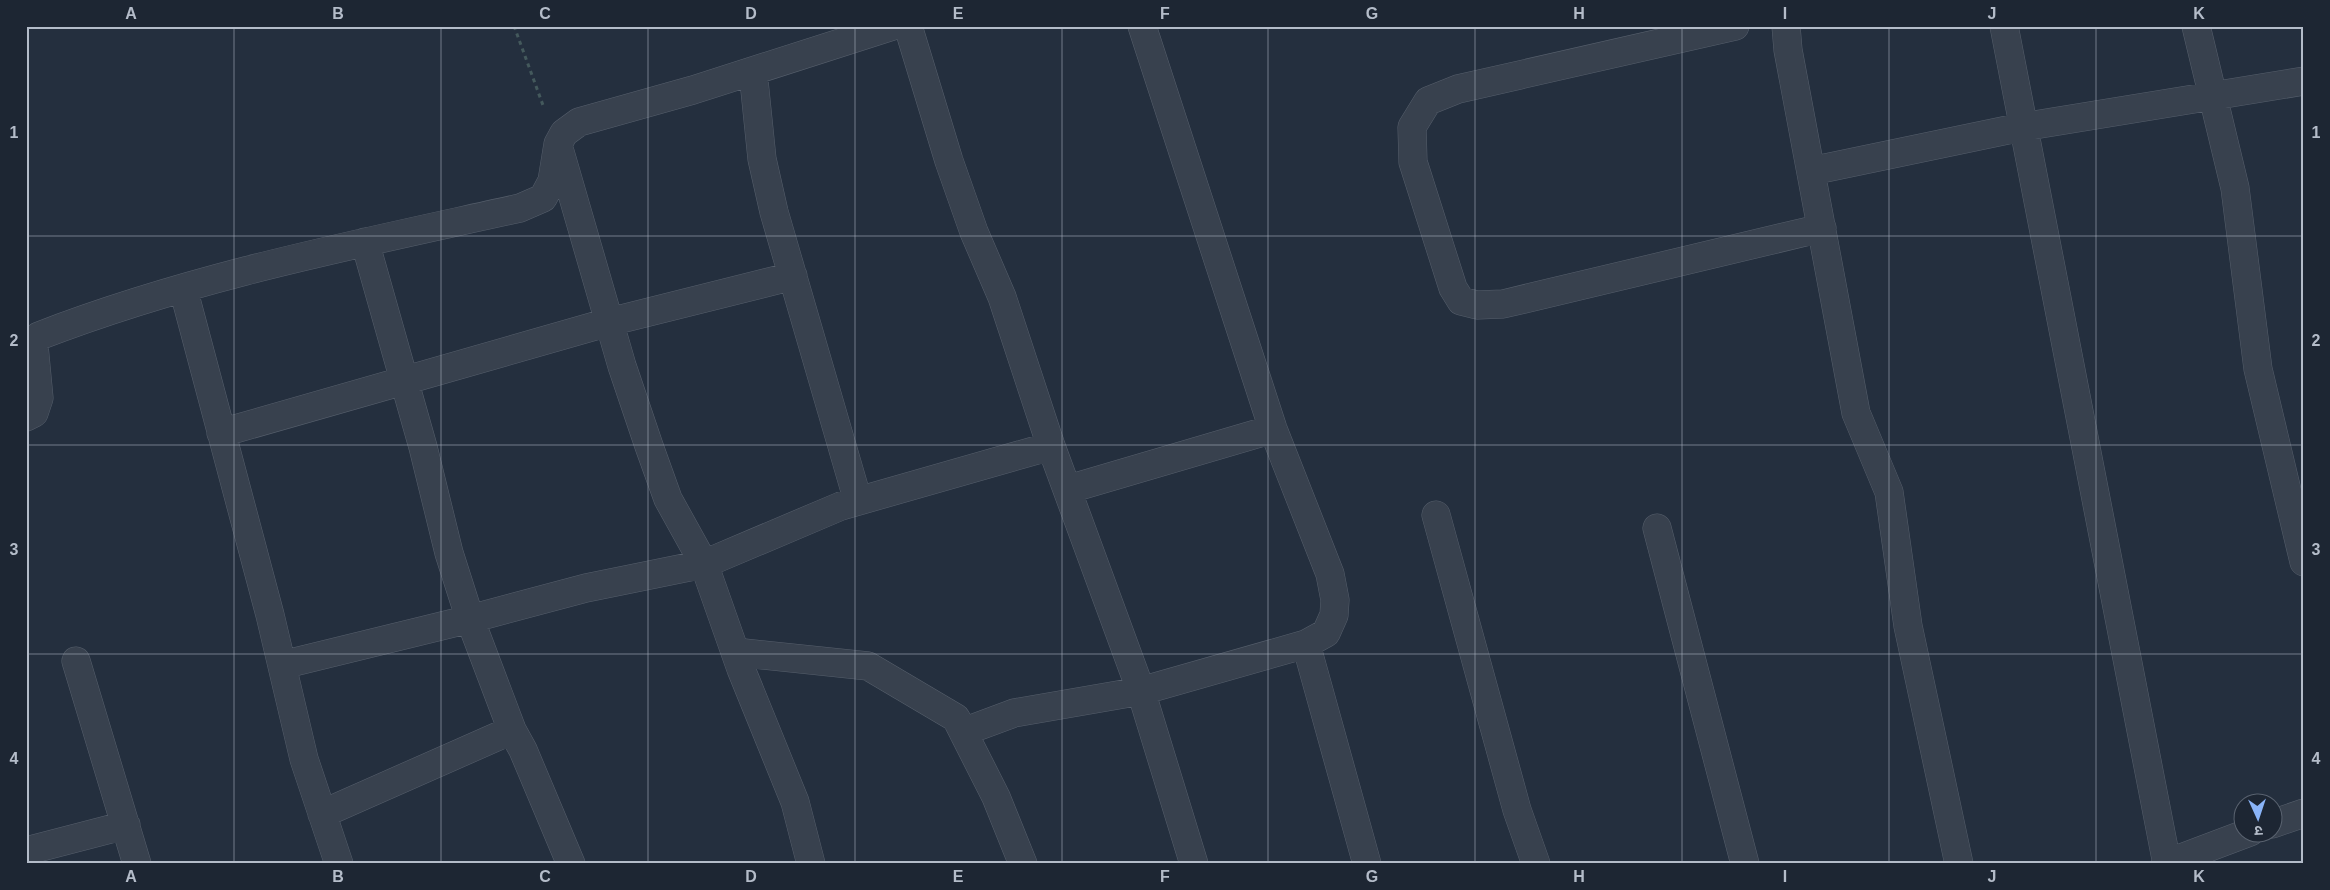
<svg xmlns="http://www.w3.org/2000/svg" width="2330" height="890" font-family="Arial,'Noto Sans Devanagari',sans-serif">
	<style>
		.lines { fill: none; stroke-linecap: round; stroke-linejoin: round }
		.minor-casing { stroke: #565f6c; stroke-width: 29 }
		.path { stroke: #44595c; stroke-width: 3; stroke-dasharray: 4 4; stroke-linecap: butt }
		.minor { stroke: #38414e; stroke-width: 28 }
		.grid { fill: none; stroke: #b4bcc9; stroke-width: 1; stroke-opacity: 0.55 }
		.neatline { fill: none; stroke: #b4bcc9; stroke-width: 2 }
		.grid-label { font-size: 16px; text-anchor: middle; font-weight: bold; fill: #b4bcc9 }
	</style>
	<rect width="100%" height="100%" fill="#242f3e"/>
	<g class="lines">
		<defs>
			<path id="minor" d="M 908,26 L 949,161 L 974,232 L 1002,297 L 1051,446 L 1141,691 L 1194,864
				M 1142,26 L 1273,429 L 1330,574 L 1335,600 L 1334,615 L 1326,633 L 1306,644 L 1367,864
				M 1735,26 L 1458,89 L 1428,101 L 1412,127 L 1413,162 L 1453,288 L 1461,301 L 1477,305 L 1503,304 L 1822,228
				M 1786,26 L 1788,50 L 1856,413 L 1889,492 L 1908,626 L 1959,864
				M 2004,26 L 2167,864
				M 2196,26 L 2235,188 L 2258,369 L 2304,562
				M 753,71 L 762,159 L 774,212 L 858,501
				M 560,152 L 622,366 L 649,446 L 668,499 L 704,564 L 741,669 L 795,802 L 811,864
				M 1811,171 L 2022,127 L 2304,81
				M 365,242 L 423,447 L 449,553 L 470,619 L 586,588 L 704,564 L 841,506 L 1051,446
				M 183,288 L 270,615 L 304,759 L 339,864
				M 26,417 L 34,413 L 39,398 L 34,345 L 39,336 C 194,276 358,244 520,208 L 543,198 L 552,181 L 558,144 L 564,133 L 579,122 L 693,90 L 893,26
				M 221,433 L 609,322 L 793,276
				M 1069,489 L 1273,429
				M 1436,515 L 1517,810 L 1536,864
				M 1657,528 L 1745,864
				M 735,652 L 868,666 L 956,718 L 996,797 L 1023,864
				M 76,661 L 137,864
				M 282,665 L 470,619 L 512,730 L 523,750 L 571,864
				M 963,732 L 1014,713 L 1141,691 L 1306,644
				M 322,814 L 512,730
				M 2272,824 L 2304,813
				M 26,851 L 126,825
				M 2165,864 L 2250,832"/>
		</defs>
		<!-- minor casing -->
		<use href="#minor" class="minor-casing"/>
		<!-- path -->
		<path class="path" d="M 514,26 L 544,108"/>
		<!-- minor -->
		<use href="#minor" class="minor"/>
	</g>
	<!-- grid -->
	<path class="grid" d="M 234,26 L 234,864M 441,26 L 441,864M 648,26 L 648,864M 855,26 L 855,864M 1062,26 L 1062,864M 1268,26 L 1268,864M 1475,26 L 1475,864M 1682,26 L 1682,864M 1889,26 L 1889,864M 2096,26 L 2096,864M 26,236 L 2304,236M 26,445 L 2304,445M 26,654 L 2304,654"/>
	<!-- border -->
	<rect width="2330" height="890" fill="none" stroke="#1d2633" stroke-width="55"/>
	<!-- north arrow -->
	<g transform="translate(2258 818) rotate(177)"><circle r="24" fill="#1d2633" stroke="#59626f"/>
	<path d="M0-4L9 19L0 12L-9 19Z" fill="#8ab4f8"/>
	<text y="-8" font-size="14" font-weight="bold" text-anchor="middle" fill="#b4bcc9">उ</text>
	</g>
	<rect x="28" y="28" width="2274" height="834" class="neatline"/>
	<g class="grid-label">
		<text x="131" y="19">A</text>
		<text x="338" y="19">B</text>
		<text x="545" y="19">C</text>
		<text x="751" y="19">D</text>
		<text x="958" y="19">E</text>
		<text x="1165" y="19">F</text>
		<text x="1372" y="19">G</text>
		<text x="1579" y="19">H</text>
		<text x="1785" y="19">I</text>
		<text x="1992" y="19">J</text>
		<text x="2199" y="19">K</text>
		<text x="14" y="138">1</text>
		<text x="2316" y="138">1</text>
		<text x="14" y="346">2</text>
		<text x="2316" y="346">2</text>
		<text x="14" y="555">3</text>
		<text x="2316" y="555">3</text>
		<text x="14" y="764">4</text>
		<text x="2316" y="764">4</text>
		<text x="131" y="882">A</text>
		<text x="338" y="882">B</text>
		<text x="545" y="882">C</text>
		<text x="751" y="882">D</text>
		<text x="958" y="882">E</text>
		<text x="1165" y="882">F</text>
		<text x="1372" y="882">G</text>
		<text x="1579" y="882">H</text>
		<text x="1785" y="882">I</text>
		<text x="1992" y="882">J</text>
		<text x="2199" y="882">K</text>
	</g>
</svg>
